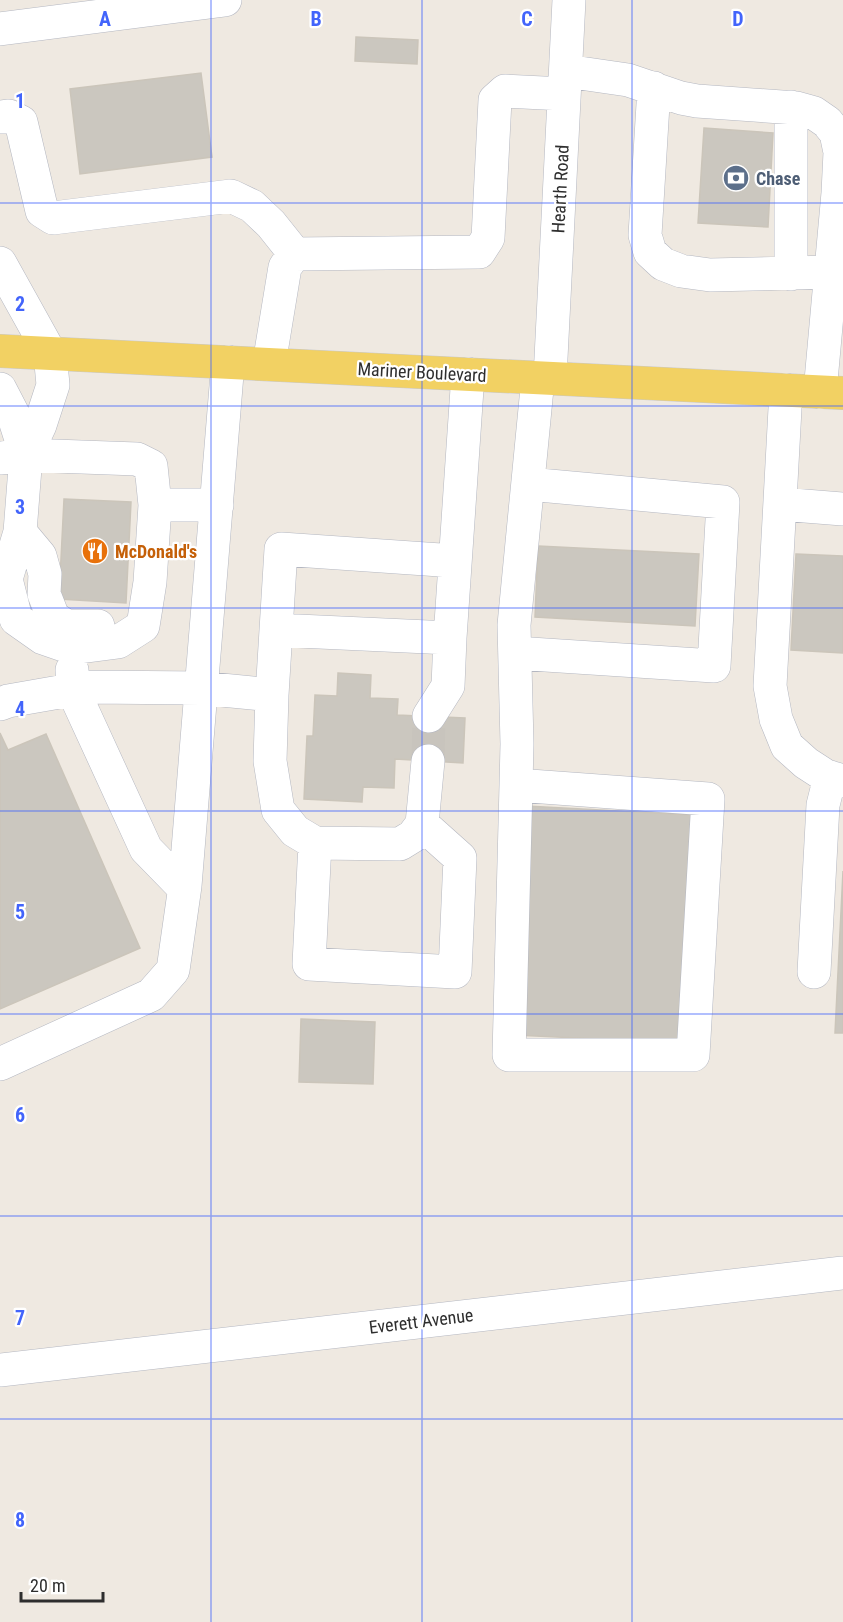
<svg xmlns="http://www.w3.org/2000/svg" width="843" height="1622" font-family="'Roboto Condensed',sans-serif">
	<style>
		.building { fill: #cbc7bf; stroke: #cbc5ba; stroke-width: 1.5 }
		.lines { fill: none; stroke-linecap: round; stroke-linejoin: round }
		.minor-tunnel { stroke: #c8c4bd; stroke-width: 33; stroke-dasharray: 33 16; stroke-linecap: butt }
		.minor-casing { stroke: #b4b7c1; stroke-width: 34 }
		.major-casing { stroke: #c9c9c9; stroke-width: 34 }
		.minor { stroke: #fff; stroke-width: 33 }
		.major { stroke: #f2d163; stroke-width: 33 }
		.grid { fill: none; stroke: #4264fb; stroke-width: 1.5; stroke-opacity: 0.55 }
		.labels { text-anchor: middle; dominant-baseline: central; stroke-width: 4.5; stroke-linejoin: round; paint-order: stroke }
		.service-label { font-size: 18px; font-weight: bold; fill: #4e5e75; stroke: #fff; text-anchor: start }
		.street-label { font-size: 18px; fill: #2e2e2e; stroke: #fff }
		.food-label { font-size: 18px; font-weight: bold; fill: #c56008; stroke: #fff; text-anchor: start }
		.grid-label { font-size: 20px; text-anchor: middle; font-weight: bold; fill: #4264fb; stroke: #fff; stroke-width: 4.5; stroke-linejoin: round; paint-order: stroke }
	</style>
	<rect width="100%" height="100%" fill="#efe9e1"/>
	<!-- building -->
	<path class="building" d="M 356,37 L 418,40 L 417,64 L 355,61 Z
		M 201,73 L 212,157 L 80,174 L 70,89 Z
		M 704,128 L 773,133 L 768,227 L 698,223 Z
		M 64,499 L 131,502 L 126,603 L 59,599 Z
		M 538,546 L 699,554 L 695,626 L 535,617 Z
		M 796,554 L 843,556 L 843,653 L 791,650 Z
		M 338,673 L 371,675 L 370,698 L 398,699 L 397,715 L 465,718 L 463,763 L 395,759 L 394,788 L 363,787 L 362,802 L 304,799 L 307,736 L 313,736 L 315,695 L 337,696 Z
		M 0,733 L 8,750 L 46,734 L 140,948 L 0,1009 Z
		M 526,806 L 693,815 L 682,1043 L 515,1035 Z
		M 843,871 L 843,1033 L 835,1033 Z
		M 301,1019 L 375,1022 L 373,1084 L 299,1082 Z"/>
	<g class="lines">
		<!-- minor-tunnel -->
		<path class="minor-tunnel" d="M 428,761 L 429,716"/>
		<defs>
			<path id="minor" d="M 0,29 L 225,0
				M 566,71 L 628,80 L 681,98 L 697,101 L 796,108 L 814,113 L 827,122 L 836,133 L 840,152 L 838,193 L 820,392
				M 654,88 L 645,235 L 650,252 L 663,264 L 681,271 L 710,275 L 831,272
				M 0,117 L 9,116 L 21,122 L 42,211 L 53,218 L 231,196 L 252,206 L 271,224 L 295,254
				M 0,263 L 50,353 L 53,385 L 40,425 L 26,455 L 13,414 L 0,389
				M 791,274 L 791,107
				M 269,364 L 285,267 L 295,254 L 479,252 L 488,238 L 495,100 L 505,91 L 564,94
				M 550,378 L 569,0
				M 786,390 L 770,686 L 776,719 L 787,746 L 806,763 L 826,776 L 843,781
				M 0,458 L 26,455 L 137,459 L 151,466 L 155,505 L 150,582 L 143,626 L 118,642 L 72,648 L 43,638 L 16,619 L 6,579 L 20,532 L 26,455
				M 780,504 L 843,509
				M 155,505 L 217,505
				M 20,532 L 40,556 L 45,574 L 44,594 L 53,617 L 66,626 L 98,626
				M 276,630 L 281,549 L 455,561
				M 515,653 L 714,666 L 723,502 L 528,484
				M 72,670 L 73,690 L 146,849 L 184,888
				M 272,695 L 270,761 L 278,810 L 295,831 L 315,843 L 400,844 L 413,836 L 422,824 L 428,761
				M 0,704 L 8,701 L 88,687 L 201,688 L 272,695 L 276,630 L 450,638 L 468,374
				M 429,716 L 448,686 L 450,638
				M 516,785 L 708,799 L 693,1055 L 509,1055 L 516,785 L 517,744 L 514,625 L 538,378
				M 315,843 L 309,964 L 455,972 L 460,858 L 422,824
				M 814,972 L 823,805 L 830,777
				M 0,1064 L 151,995 L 173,970 L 185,886 L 228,362
				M 0,1370 L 843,1273"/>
			<path id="major" d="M 0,351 L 843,393"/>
		</defs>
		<!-- minor casing -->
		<use href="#minor" class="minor-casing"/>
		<!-- major casing -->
		<use href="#major" class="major-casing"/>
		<!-- minor -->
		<use href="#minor" class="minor"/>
		<!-- major -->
		<use href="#major" class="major"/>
	</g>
	<!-- grid -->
	<path class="grid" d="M 211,0 L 211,1622M 422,0 L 422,1622M 632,0 L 632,1622M 0,203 L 843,203M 0,406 L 843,406M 0,608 L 843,608M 0,811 L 843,811M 0,1014 L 843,1014M 0,1216 L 843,1216M 0,1419 L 843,1419"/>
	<!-- icons -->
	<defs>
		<symbol id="bank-disc" viewBox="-11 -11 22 22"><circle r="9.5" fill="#5c6f8a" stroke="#fff"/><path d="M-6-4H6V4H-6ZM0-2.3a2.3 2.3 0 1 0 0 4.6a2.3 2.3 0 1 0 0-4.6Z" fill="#fff"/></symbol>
		<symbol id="restaurant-disc" viewBox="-11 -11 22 22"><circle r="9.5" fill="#e8710a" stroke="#fff"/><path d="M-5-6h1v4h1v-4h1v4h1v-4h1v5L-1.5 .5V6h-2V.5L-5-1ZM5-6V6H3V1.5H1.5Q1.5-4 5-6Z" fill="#fff"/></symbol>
	</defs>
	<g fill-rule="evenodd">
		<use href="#bank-disc" x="721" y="163" width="30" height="30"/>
		<use href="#restaurant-disc" x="80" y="536" width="30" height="30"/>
	</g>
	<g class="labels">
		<!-- service labels -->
		<g class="service-label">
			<text x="756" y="178">Chase</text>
		</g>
		<!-- street labels -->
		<g class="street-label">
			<text transform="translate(560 189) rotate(-87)">Hearth Road</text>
			<text transform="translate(422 372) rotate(3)">Mariner Boulevard</text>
			<text transform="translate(421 1321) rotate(-7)">Everett Avenue</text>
		</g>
		<!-- food labels -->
		<g class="food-label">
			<text x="115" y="551">McDonald's</text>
		</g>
	</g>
	<g class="grid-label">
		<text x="105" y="26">A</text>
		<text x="316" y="26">B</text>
		<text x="527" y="26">C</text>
		<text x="738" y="26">D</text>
		<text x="20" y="108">1</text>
		<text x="20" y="311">2</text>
		<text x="20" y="514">3</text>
		<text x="20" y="716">4</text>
		<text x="20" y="919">5</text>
		<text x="20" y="1122">6</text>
		<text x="20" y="1325">7</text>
		<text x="20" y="1527">8</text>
	</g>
	<!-- scale -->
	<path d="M21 1592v9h82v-9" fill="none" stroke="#2e2e2e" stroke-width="3"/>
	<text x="30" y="1592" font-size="18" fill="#2e2e2e" stroke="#ffffff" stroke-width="4.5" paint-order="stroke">20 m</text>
</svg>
